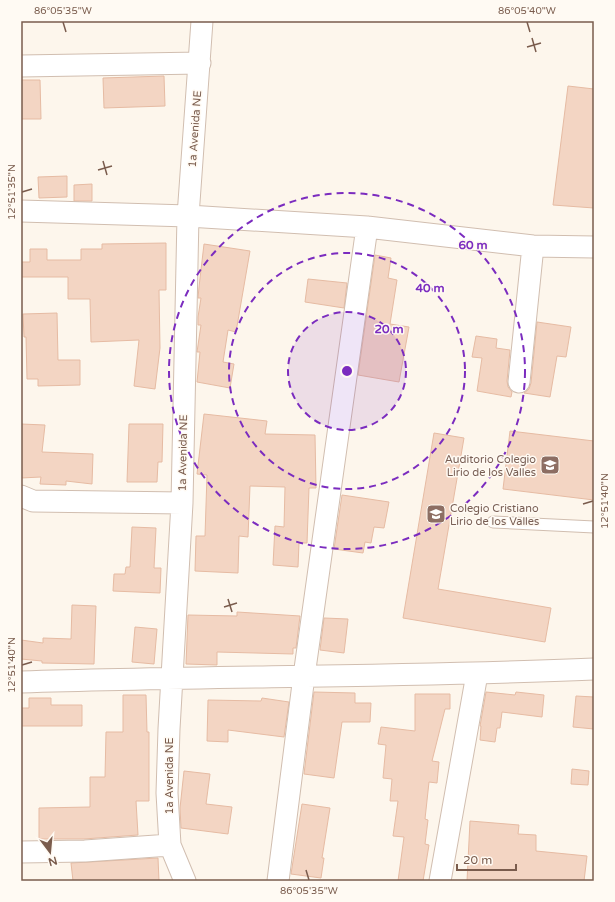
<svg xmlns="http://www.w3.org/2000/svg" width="615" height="902" font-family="'Varela Round',sans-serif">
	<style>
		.building { fill: #f3d5c3; stroke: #e6bba3 }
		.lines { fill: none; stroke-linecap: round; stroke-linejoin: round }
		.lane-casing { stroke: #d1beb0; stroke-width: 13 }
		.street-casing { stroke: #d1beb0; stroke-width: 23 }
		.lane { stroke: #fff; stroke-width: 11 }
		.street { stroke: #fff; stroke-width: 21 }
		.ticks { fill: none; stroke: #7a5c4d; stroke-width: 1.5 }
		.ring { fill: none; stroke: #7b2cbf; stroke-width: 2; stroke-dasharray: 7 5 }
		.labels { text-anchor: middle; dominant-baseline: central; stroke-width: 3; stroke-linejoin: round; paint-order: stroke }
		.street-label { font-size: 11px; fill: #7a5c4d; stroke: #fffaf3 }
		.education-label { font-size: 11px; fill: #785e54; stroke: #fffaf3; text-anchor: end }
		.centre { fill: #7b2cbf; stroke: #fffaf3; stroke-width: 2 }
		.ring-label { font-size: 12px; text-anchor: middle; font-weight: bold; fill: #7b2cbf; stroke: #fffaf3; stroke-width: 3; stroke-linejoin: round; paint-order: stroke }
		.neatline { fill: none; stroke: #7a5c4d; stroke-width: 1.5 }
		.ticks-label { font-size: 10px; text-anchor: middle; fill: #7a5c4d }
	</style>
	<rect width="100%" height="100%" fill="#fdf6ec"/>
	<!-- building -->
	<path class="building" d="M 164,76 L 165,106 L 104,108 L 103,78 Z
		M 21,80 L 40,80 L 41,119 L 21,119 Z
		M 568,86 L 594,89 L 594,208 L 553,205 Z
		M 67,176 L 67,197 L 39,198 L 38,177 Z
		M 92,184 L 92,201 L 74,201 L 74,185 Z
		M 166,243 L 166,290 L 159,290 L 160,348 L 155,389 L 134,386 L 139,340 L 91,342 L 90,299 L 68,299 L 68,277 L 21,277 L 21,262 L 30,262 L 30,249 L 47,249 L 47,260 L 81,260 L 81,249 L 102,249 L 102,244 Z
		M 204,244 L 250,251 L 236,332 L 228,330 L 223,362 L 234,364 L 230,388 L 197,382 L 200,352 L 197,352 L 201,325 L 198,325 L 198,317 L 201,298 L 198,298 L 199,287 Z
		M 375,255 L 391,258 L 388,278 L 397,280 L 390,324 L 409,327 L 399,382 L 358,375 Z
		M 308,279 L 347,283 L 344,308 L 305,302 Z
		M 57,313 L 58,360 L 80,360 L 80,385 L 38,386 L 38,379 L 27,379 L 26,337 L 24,337 L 23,314 Z
		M 537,322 L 571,327 L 566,357 L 557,356 L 550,397 L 524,393 L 529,389 L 531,383 Z
		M 476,336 L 497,339 L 496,348 L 510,350 L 507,381 L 508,387 L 512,392 L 511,397 L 477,391 L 482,358 L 472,357 Z
		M 204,414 L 267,421 L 265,434 L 315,435 L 316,488 L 309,488 L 307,543 L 299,543 L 298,567 L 273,565 L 275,526 L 284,527 L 285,487 L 250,486 L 248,537 L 239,536 L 238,573 L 195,571 L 196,536 L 205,536 L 207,475 L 197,474 Z
		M 21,424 L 45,425 L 42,452 L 93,454 L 92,484 L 66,481 L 66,485 L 40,484 L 41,477 L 21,478 Z
		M 129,424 L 163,424 L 162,462 L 158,462 L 157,482 L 127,482 Z
		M 510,431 L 594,441 L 594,500 L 503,489 Z
		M 434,433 L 464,438 L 438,589 L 551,608 L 545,642 L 403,618 Z
		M 342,495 L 389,502 L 384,528 L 374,527 L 371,543 L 365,542 L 363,553 L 334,549 Z
		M 132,527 L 156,528 L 154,568 L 161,568 L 160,593 L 113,591 L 114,574 L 125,574 L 126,567 L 130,567 Z
		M 72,605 L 96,606 L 94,664 L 42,663 L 42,661 L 21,659 L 21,640 L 43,643 L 43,638 L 71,639 Z
		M 237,612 L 300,616 L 296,648 L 293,648 L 293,654 L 217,652 L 217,665 L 186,664 L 188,615 L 237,616 Z
		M 324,618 L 348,619 L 344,653 L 320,650 Z
		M 135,627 L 157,629 L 154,664 L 132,662 Z
		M 314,692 L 355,693 L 355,703 L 371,703 L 370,722 L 342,722 L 334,778 L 304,774 Z
		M 486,692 L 515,695 L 516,692 L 544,695 L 542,717 L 502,712 L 500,728 L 497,728 L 495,742 L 480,740 L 481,726 L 480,726 Z
		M 415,694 L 450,694 L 450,709 L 445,709 L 432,761 L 439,762 L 437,783 L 429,782 L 425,819 L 428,820 L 425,844 L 429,845 L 423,881 L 398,881 L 404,837 L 393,836 L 398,801 L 390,801 L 392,779 L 383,778 L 386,745 L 378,744 L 381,727 L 415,731 Z
		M 123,695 L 146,695 L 147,732 L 149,732 L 149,801 L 136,801 L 138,835 L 84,839 L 39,839 L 39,808 L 90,807 L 90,777 L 105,777 L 106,732 L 123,732 Z
		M 576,696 L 594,697 L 594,729 L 573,727 Z
		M 29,698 L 51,698 L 51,705 L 82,705 L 82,726 L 21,726 L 21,708 L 29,708 Z
		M 262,698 L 289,702 L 284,737 L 228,730 L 228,742 L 207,741 L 208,700 L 261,701 Z
		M 572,769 L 589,771 L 588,785 L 571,784 Z
		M 184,771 L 210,774 L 206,804 L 232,807 L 228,834 L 181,828 L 180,808 Z
		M 302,804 L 330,808 L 322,858 L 324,858 L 321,878 L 291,874 Z
		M 470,821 L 519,825 L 518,834 L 536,835 L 536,851 L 587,856 L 584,881 L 467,881 Z
		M 158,858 L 159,881 L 73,881 L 71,863 Z"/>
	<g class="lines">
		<defs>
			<path id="lane" d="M 493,522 L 594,527"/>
			<path id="street" d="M 21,66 L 200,63
				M 21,211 L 188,216 L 367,227 L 533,246 L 594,247
				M 519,382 L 533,246
				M 21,496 L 33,501 L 182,503
				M 21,682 C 212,676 403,677 594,669
				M 21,852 L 85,851 L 170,845
				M 185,881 L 170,845 L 167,793 L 169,729 L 182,503 L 188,216 L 202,21
				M 278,881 L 304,676 L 367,227
				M 440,881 L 477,674"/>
		</defs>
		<!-- lane casing -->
		<use href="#lane" class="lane-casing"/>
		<!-- street casing -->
		<use href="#street" class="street-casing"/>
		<!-- lane -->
		<use href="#lane" class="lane"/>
		<!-- street -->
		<use href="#street" class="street"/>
	</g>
	<!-- ticks -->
	<path class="ticks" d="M 63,22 L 66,32M 527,22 L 530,32M 532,38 L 536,52M 527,47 L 541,43M 103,161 L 107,175M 98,170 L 112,166M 22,192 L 32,189M 583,504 L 593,501M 228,599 L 232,612M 224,607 L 237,603M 22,665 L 32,662M 306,870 L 309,880"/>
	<!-- distance rings -->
	<circle cx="347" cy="371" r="59" fill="#7b2cbf" fill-opacity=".12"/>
	<g class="ring">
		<circle cx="347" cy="371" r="59"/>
		<circle cx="347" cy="371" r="118"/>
		<circle cx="347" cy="371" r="178"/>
	</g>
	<!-- icons -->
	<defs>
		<symbol id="school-square" viewBox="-11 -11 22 22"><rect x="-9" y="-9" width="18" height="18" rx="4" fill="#8d6e63" stroke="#fffaf3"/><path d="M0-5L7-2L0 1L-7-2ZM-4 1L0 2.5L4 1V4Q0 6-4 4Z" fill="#fff"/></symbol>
	</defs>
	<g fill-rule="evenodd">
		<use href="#school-square" x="539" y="454" width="22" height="22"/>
		<use href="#school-square" x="425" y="503" width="22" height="22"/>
	</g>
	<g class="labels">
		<!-- street labels -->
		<g class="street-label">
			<text transform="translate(195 129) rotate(-86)">1a Avenida NE</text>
			<text transform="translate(183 453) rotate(-89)">1a Avenida NE</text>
			<text transform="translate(169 776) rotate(-90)">1a Avenida NE</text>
		</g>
		<!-- education labels -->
		<g class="education-label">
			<text x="536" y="459">Auditorio Colegio<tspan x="536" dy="13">Lirio de los Valles</tspan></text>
			<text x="450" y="508" text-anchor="start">Colegio Cristiano<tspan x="450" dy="13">Lirio de los Valles</tspan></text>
		</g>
	</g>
	<circle cx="347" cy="371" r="6" class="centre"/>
	<g class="ring-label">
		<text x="473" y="249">60 m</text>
		<text x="430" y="292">40 m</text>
		<text x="389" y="333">20 m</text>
	</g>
	<!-- border -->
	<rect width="615" height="902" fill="none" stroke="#fffaf3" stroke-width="44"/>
	<!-- north arrow -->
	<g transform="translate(50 852) rotate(164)" stroke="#fffaf3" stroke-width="3" paint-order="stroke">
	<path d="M0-3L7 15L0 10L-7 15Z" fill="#7a5c4d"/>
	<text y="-6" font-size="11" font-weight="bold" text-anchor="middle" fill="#7a5c4d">N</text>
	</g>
	<!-- scale -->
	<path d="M457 864v6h59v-6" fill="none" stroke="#7a5c4d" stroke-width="2"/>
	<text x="463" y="864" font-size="12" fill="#7a5c4d" stroke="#fffaf3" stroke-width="3" paint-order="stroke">20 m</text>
	<rect x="22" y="22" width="571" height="858" class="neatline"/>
	<g class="ticks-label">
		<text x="63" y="14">86°05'35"W</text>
		<text x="527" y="14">86°05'40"W</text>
		<text transform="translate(11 192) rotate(-90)" y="4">12°51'35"N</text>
		<text transform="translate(604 501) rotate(-90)" y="4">12°51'40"N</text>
		<text transform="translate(11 665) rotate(-90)" y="4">12°51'40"N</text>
		<text x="309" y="894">86°05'35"W</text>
	</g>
</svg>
